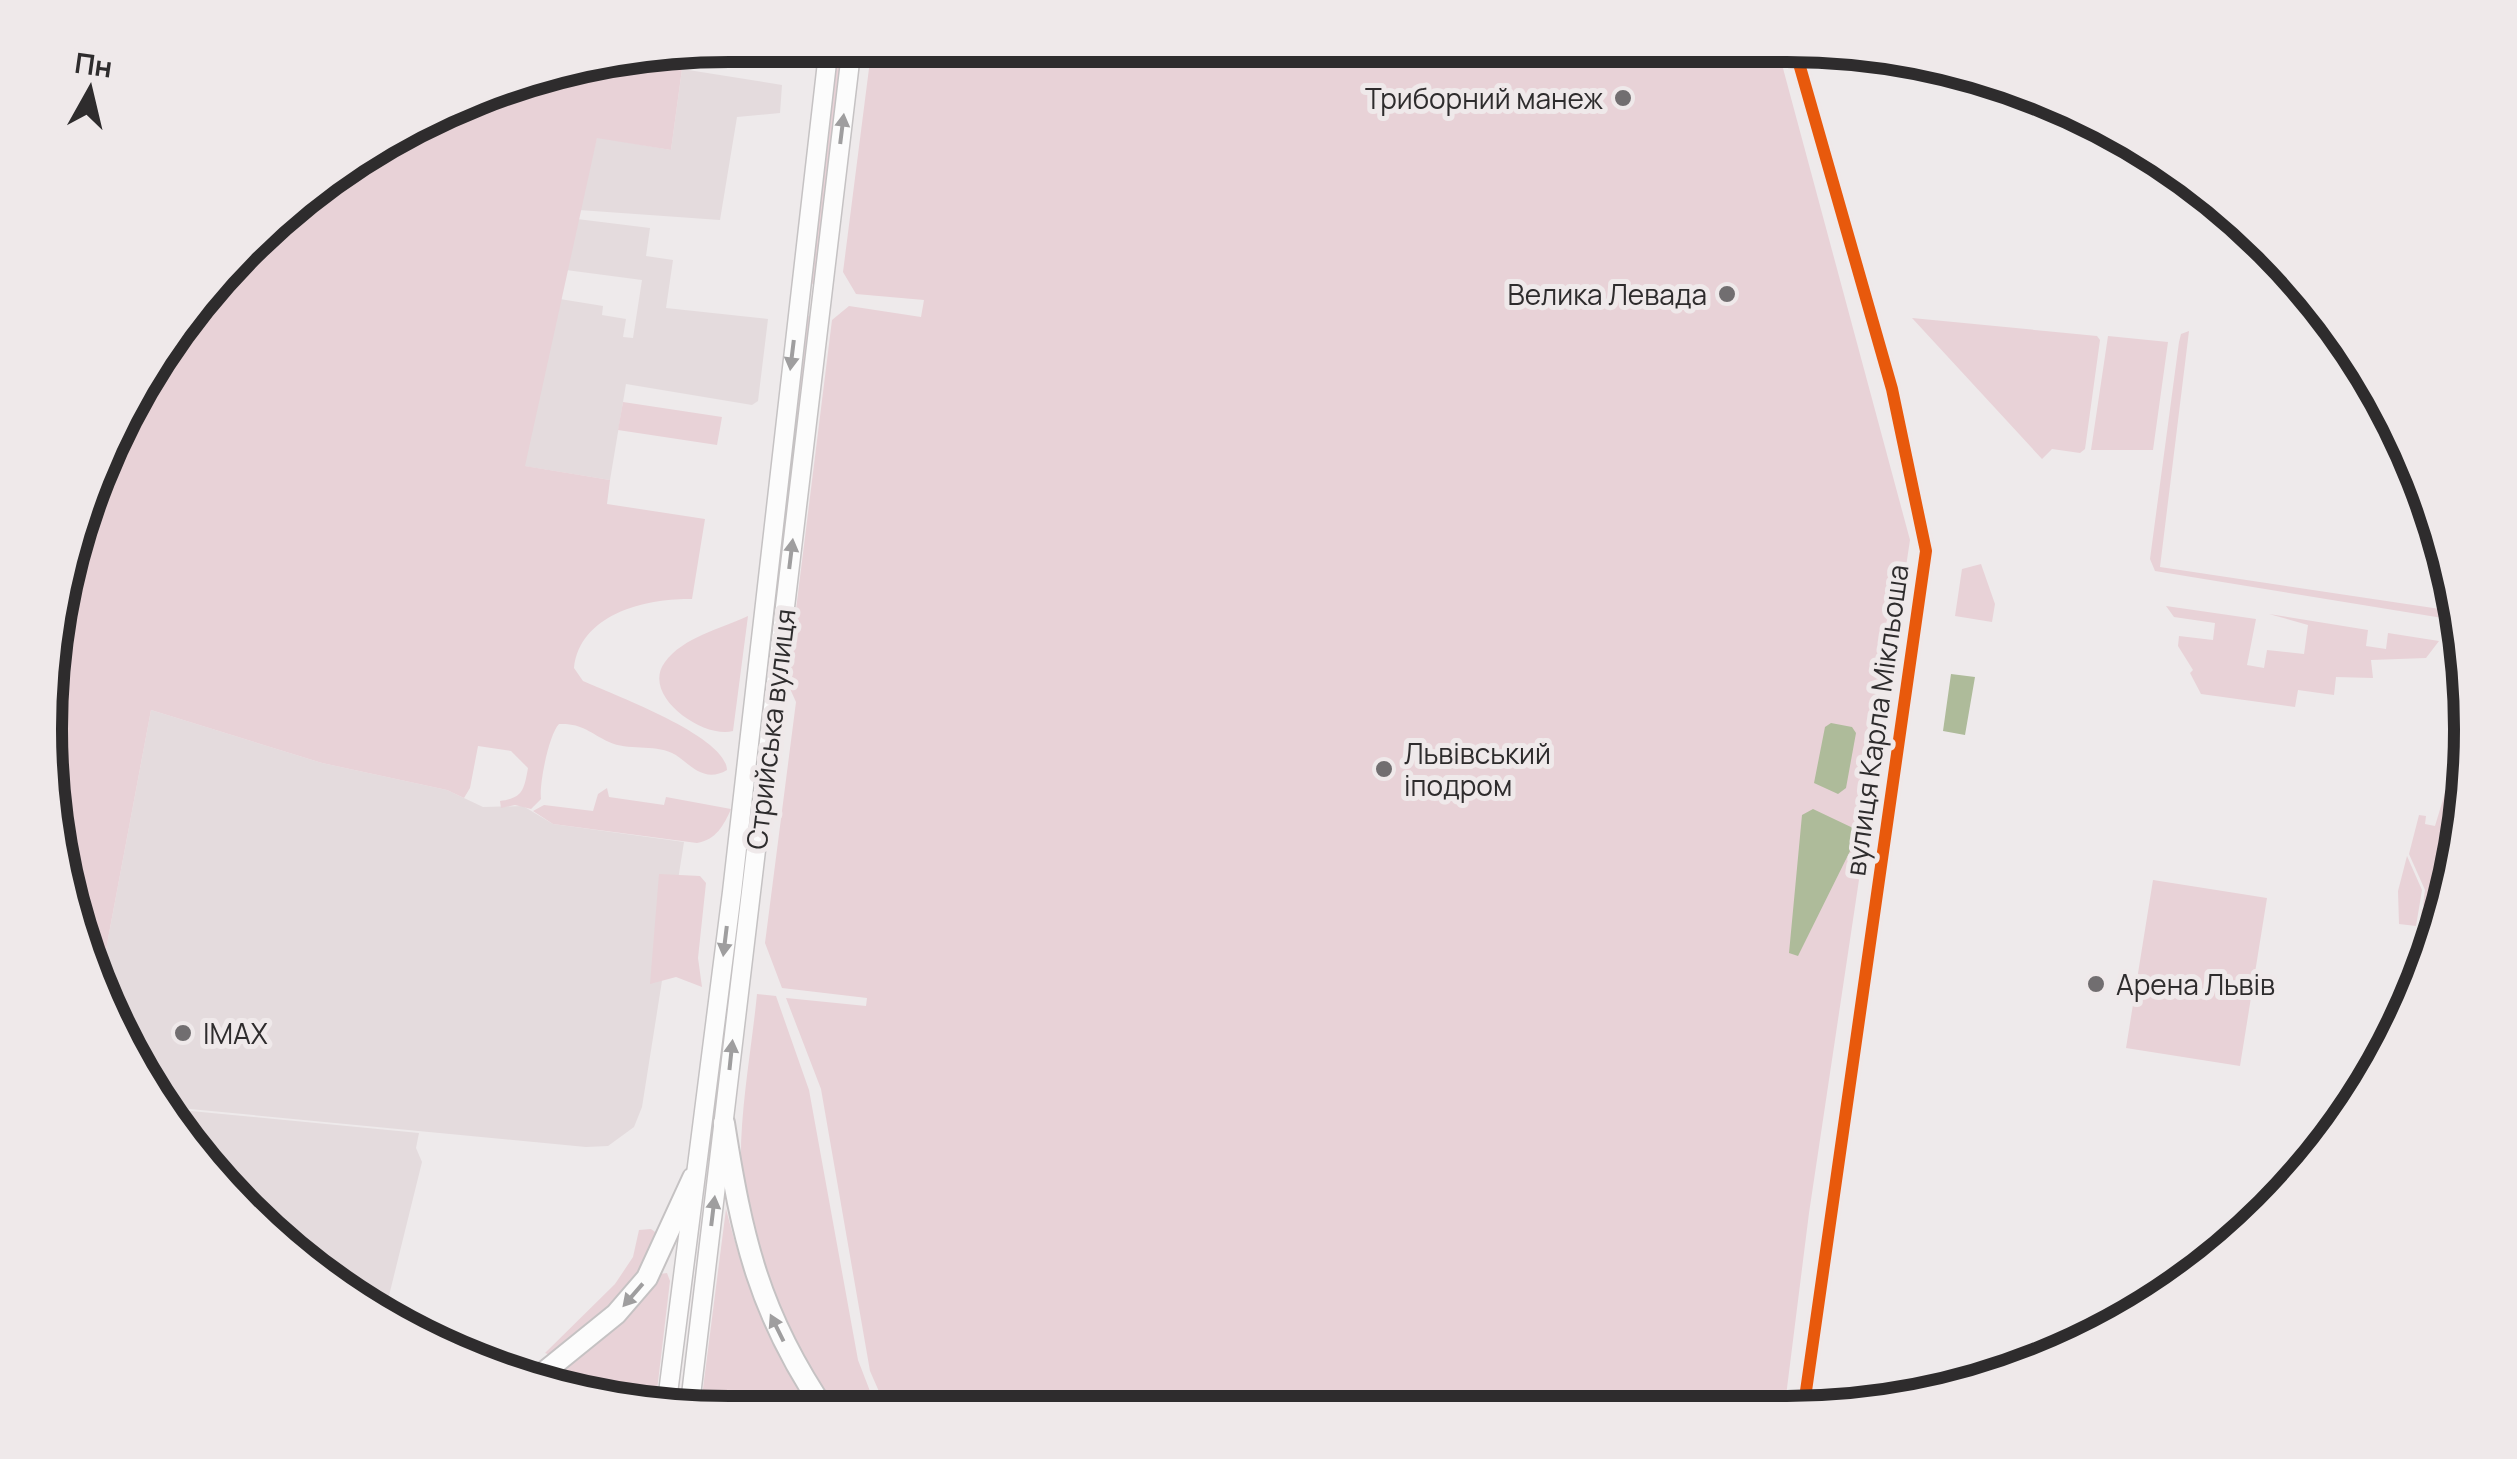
<svg xmlns="http://www.w3.org/2000/svg" width="2517" height="1459" font-family="Manrope,sans-serif">
	<style>
		.built { fill: #e4dbdd }
		.green { fill: #e8d2d7 }
		.water { fill: #aebb9a }
		.lines { fill: none; stroke-linecap: round; stroke-linejoin: round }
		.street-casing { stroke: #c5c2c3; stroke-width: 15 }
		.primary-casing { stroke: #c5c2c3; stroke-width: 21 }
		.highway-casing { stroke: #c5c2c3; stroke-width: 24 }
		.street { stroke: #fcfcfc; stroke-width: 11 }
		.primary { stroke: #fcfcfc; stroke-width: 18 }
		.highway { stroke: #fcfcfc; stroke-width: 20 }
		.cycleway-casing { stroke: #efe9ea; stroke-width: 19 }
		.cycleway { stroke: #e8590c; stroke-width: 12 }
		.oneway { fill: #9f9e9f }
		.poi-dot { fill: #716e70; stroke: #efe9ea; stroke-width: 4 }
		.labels { text-anchor: middle; dominant-baseline: central; stroke-width: 10; stroke-linejoin: round; paint-order: stroke }
		.poi-label { font-size: 28px; fill: #2e2c2d; stroke: #efe9ea; text-anchor: start }
		.street-label { font-size: 28px; fill: #2e2c2d; stroke: #efe9ea }
		.rim { fill: none; stroke: #2e2c2d; stroke-width: 12 }
	</style>
	<rect width="100%" height="100%" fill="#eeeaeb"/>
	<!-- built -->
	<path class="built" d="M 682,69 L 782,85 L 780,113 L 737,117 L 720,220 L 579,210 L 597,137 L 671,150 Z
		M 577,219 L 650,228 L 646,256 L 673,260 L 666,308 L 768,319 L 758,401 L 752,405 L 626,384 L 610,480 L 524,466 L 560,299 L 603,306 L 602,315 L 626,319 L 623,337 L 633,338 L 642,280 L 566,270 Z
		M 151,710 L 322,763 L 447,790 L 483,807 L 523,806 L 553,824 L 684,842 L 642,1107 L 634,1127 L 608,1146 L 586,1147 L 169,1107 L 98,992 Z
		M 170,1109 L 419,1133 L 416,1148 L 422,1162 L 384,1316 L 350,1299 L 214,1180 Z"/>
	<!-- green -->
	<path class="green" d="M 836,45 L 845,45 L 815,282 L 810,286 Z
		M 872,45 L 1777,46 L 1910,540 L 1809,1213 L 1784,1412 L 888,1412 L 870,1371 L 821,1089 L 786,998 L 866,1006 L 867,998 L 782,988 L 765,943 L 796,702 L 787,682 L 832,320 L 849,306 L 921,317 L 924,300 L 856,294 L 843,272 Z
		M 635,61 L 682,69 L 671,150 L 597,138 L 525,466 L 610,480 L 607,504 L 705,519 L 692,599 C 648,598 580,613 574,668 L 583,681 C 614,695 726,736 727,770 C 702,785 687,760 672,753 C 653,744 628,751 609,742 C 590,733 582,723 559,724 C 549,734 539,784 541,799 L 531,809 L 515,805 L 501,808 L 500,801 C 523,798 524,790 528,768 L 511,751 L 478,746 L 470,788 L 464,798 L 447,790 L 322,763 L 151,710 L 98,992 L 46,774 L 68,552 L 161,349 L 313,186 L 510,81 Z
		M 809,316 L 811,321 L 747,834 L 806,317 Z
		M 1912,318 L 2097,336 L 2100,340 L 2085,449 L 2080,453 L 2052,449 L 2042,459 Z
		M 2189,331 L 2160,567 L 2460,612 L 2461,621 L 2155,571 L 2150,559 L 2179,342 L 2181,334 Z
		M 2108,336 L 2168,342 L 2153,450 L 2091,450 Z
		M 623,402 L 722,417 L 717,445 L 618,430 Z
		M 1981,564 L 1995,604 L 1992,622 L 1955,616 L 1962,569 Z
		M 2166,606 L 2256,619 L 2247,665 L 2264,668 L 2267,650 L 2304,654 L 2308,625 L 2269,614 L 2368,630 L 2366,646 L 2386,649 L 2388,633 L 2439,641 L 2426,658 L 2371,660 L 2373,678 L 2336,677 L 2334,695 L 2298,690 L 2295,707 L 2201,694 L 2190,673 L 2193,670 L 2178,646 L 2179,636 L 2213,640 L 2215,623 L 2174,617 Z
		M 748,616 L 733,731 C 703,739 640,695 665,662 C 682,638 722,628 748,616 Z
		M 2472,729 L 2459,862 L 2426,972 L 2422,968 L 2413,971 L 2416,953 L 2425,959 L 2431,954 L 2426,946 L 2416,950 L 2419,931 L 2428,937 L 2434,932 L 2429,924 L 2419,928 L 2422,909 L 2431,915 L 2438,909 L 2433,902 L 2423,906 L 2425,890 L 2409,854 L 2419,815 L 2426,816 L 2425,824 L 2435,826 L 2464,730 Z
		M 607,788 L 609,797 L 664,805 L 666,797 L 731,809 C 724,825 716,840 697,843 L 553,824 L 533,811 L 544,805 L 593,811 L 598,794 Z
		M 2407,856 L 2422,890 L 2416,926 L 2399,924 L 2398,891 Z
		M 659,874 L 700,876 L 706,883 L 698,958 L 702,987 L 676,977 L 650,984 Z
		M 2153,880 L 2267,898 L 2240,1066 L 2126,1048 Z
		M 757,994 L 776,996 L 809,1090 L 858,1360 L 878,1412 L 838,1412 C 797,1352 760,1291 746,1218 C 732,1147 750,1066 757,994 Z
		M 726,1209 C 745,1285 773,1348 816,1412 L 700,1412 Z
		M 651,1229 L 662,1237 L 640,1277 L 555,1357 L 545,1353 L 615,1284 L 633,1257 L 639,1230 Z
		M 667,1273 L 670,1281 L 655,1407 L 539,1383 L 619,1318 L 660,1274 Z"/>
	<!-- water -->
	<path class="water" d="M 1951,674 L 1975,677 L 1965,735 L 1943,731 Z
		M 1831,723 L 1852,727 L 1856,733 L 1846,788 L 1838,794 L 1814,783 L 1825,727 Z
		M 1813,809 L 1853,828 L 1857,837 L 1798,956 L 1789,953 L 1802,815 Z"/>
	<g class="lines">
		<defs>
			<path id="street" d="M 1794,46 L 1892,389 L 1926,551 L 1803,1412"/>
			<path id="primary" d="M 666,1409 L 732,892 L 829,45
				M 689,1412 L 852,45"/>
			<path id="highway" d="M 724,1123 C 742,1238 759,1314 826,1412
				M 532,1382 L 616,1314 L 647,1278 L 693,1178"/>
		</defs>
		<!-- street casing -->
		<use href="#street" class="street-casing"/>
		<!-- primary casing -->
		<use href="#primary" class="primary-casing"/>
		<!-- highway casing -->
		<use href="#highway" class="highway-casing"/>
		<!-- street -->
		<use href="#street" class="street"/>
		<!-- primary -->
		<use href="#primary" class="primary"/>
		<!-- highway -->
		<use href="#highway" class="highway"/>
		<defs>
			<path id="cycleway" d="M 1794,46 L 1892,389 L 1926,551 L 1803,1412"/>
		</defs>
		<!-- cycleway casing -->
		<use href="#cycleway" class="cycleway-casing"/>
		<!-- cycleway -->
		<use href="#cycleway" class="cycleway"/>
	</g>
	<!-- one-way arrows -->
	<defs><path id="oneway-solid" d="M-6-.8H1V-3.2L6.5 0L1 3.2V.8H-6Z" transform="scale(2.5)"/></defs>
	<g class="oneway">
		<use href="#oneway-solid" transform="translate(842 129) rotate(-83)"/>
		<use href="#oneway-solid" transform="translate(792 355) rotate(97)"/>
		<use href="#oneway-solid" transform="translate(791 554) rotate(-83)"/>
		<use href="#oneway-solid" transform="translate(725 941) rotate(97)"/>
		<use href="#oneway-solid" transform="translate(731 1055) rotate(-84)"/>
		<use href="#oneway-solid" transform="translate(713 1211) rotate(-83)"/>
		<use href="#oneway-solid" transform="translate(633 1295) rotate(131)"/>
		<use href="#oneway-solid" transform="translate(777 1328) rotate(-116)"/>
	</g>
	<!-- markers -->
	<g class="poi-dot">
		<circle cx="1623" cy="98" r="10"/>
		<circle cx="1727" cy="294" r="10"/>
		<circle cx="1384" cy="769" r="10"/>
		<circle cx="2096" cy="984" r="10"/>
		<circle cx="183" cy="1033" r="10"/>
	</g>
	<g class="labels">
		<!-- poi labels -->
		<g class="poi-label">
			<text x="1603" y="98" text-anchor="end">Триборний манеж</text>
			<text x="1707" y="294" text-anchor="end">Велика Левада</text>
			<text x="1404" y="753">Львівський<tspan x="1404" dy="32">іподром</tspan></text>
			<text x="2116" y="984">Арена Львів</text>
			<text x="203" y="1033">IMAX</text>
		</g>
		<!-- street labels -->
		<g class="street-label">
			<text transform="translate(1876 720) rotate(-82)">вулиця Карла Мікльоша</text>
			<text transform="translate(770 729) rotate(-83)">Стрийська вулиця</text>
		</g>
	</g>
	<!-- crop -->
	<path d="M0 0H2517V1459H0ZM729 62H1787A667 667 0 0 1 2454 729V729A667 667 0 0 1 1787 1396H729A667 667 0 0 1 62 729V729A667 667 0 0 1 729 62Z" fill="#efe9ea" fill-rule="evenodd"/>
	<path class="rim" d="M729 62H1787A667 667 0 0 1 2454 729V729A667 667 0 0 1 1787 1396H729A667 667 0 0 1 62 729V729A667 667 0 0 1 729 62Z"/>
	<!-- north arrow -->
	<g transform="translate(90 90) rotate(8)" stroke="#efe9ea" stroke-width="8" paint-order="stroke">
	<path d="M0-8L18 38L0 25L-18 38Z" fill="#2e2c2d"/>
	<text y="-15" font-size="28" font-weight="bold" text-anchor="middle" fill="#2e2c2d">Пн</text>
	</g>
</svg>
